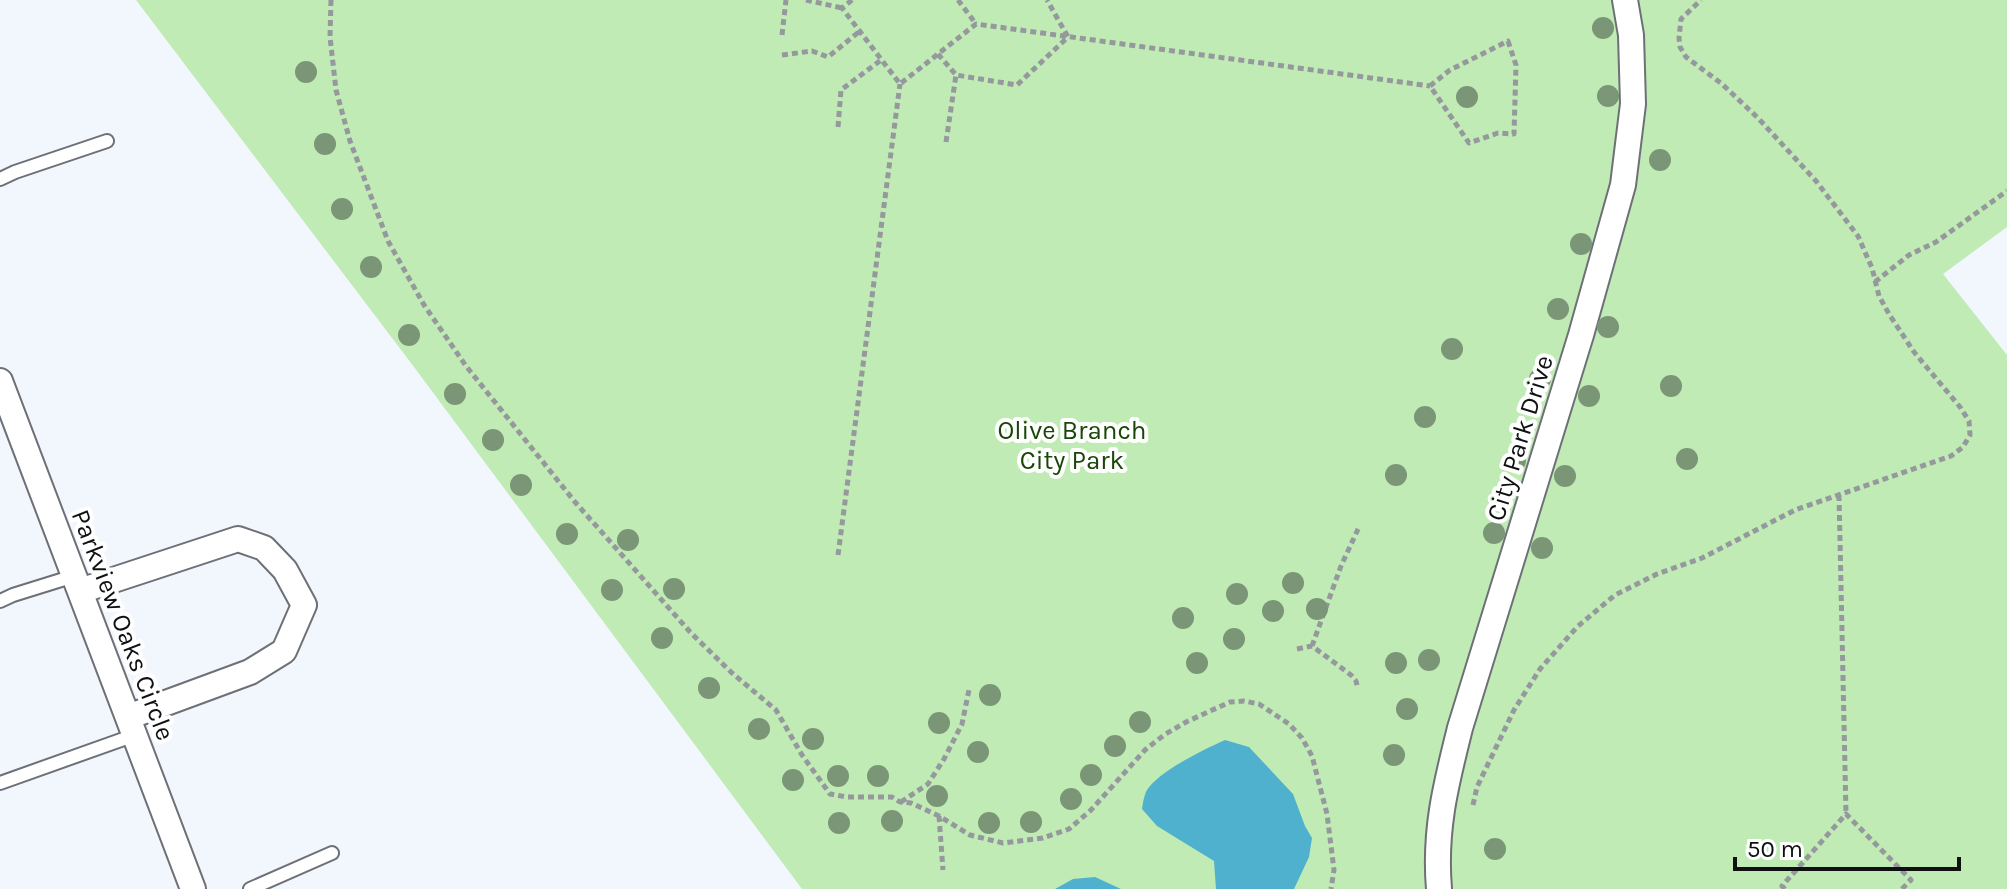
<svg xmlns="http://www.w3.org/2000/svg" width="2007" height="889" font-family="Karla,sans-serif">
	<style>
		.green { fill: #c0ebb5 }
		.water { fill: #4fb1cd }
		.lines { fill: none; stroke-linecap: round; stroke-linejoin: round }
		.lane-casing { stroke: #6d7076; stroke-width: 16 }
		.street-casing { stroke: #6d7076; stroke-width: 28 }
		.path { stroke: #95989d; stroke-width: 5; stroke-dasharray: 6 4; stroke-linecap: butt }
		.lane { stroke: #fff; stroke-width: 12 }
		.street { stroke: #fff; stroke-width: 24 }
		.tree { fill: #7a9676 }
		.labels { text-anchor: middle; dominant-baseline: central; stroke-width: 8; stroke-linejoin: round; paint-order: stroke }
		.park-label { font-size: 26px; fill: #184707; stroke: #fff }
		.street-label { font-size: 26px; fill: #0e1012; stroke: #fff }
	</style>
	<rect width="100%" height="100%" fill="#f2f6fd"/>
	<!-- green -->
	<path class="green" d="M 136,0 L 2007,0 L 2007,227 L 1943,274 L 2007,355 L 2007,889 L 802,889 L 414,367 Z"/>
	<!-- water -->
	<path class="water" d="M 1225,740 L 1249,747 L 1293,794 L 1305,826 L 1312,838 L 1309,857 L 1294,889 L 1216,889 L 1214,861 L 1157,826 L 1142,809 C 1143,803 1144,795 1147,790 C 1159,771 1205,749 1225,740 Z
		M 1095,877 L 1121,889 L 1055,889 L 1073,879 Z"/>
	<g class="lines">
		<defs>
			<path id="lane" d="M 0,179 L 15,172 L 107,141
				M 0,601 L 13,595 L 74,576
				M 0,783 L 135,735
				M 250,889 L 332,853"/>
			<path id="street" d="M 0,381 L 193,889
				M 80,591 L 238,539 L 264,548 L 285,570 L 304,605 L 284,651 L 250,672 L 128,717
				M 1439,889 C 1434,830 1446,784 1460,728 L 1581,335 L 1623,185 L 1633,104 L 1631,35 L 1625,0"/>
		</defs>
		<!-- lane casing -->
		<use href="#lane" class="lane-casing"/>
		<!-- street casing -->
		<use href="#street" class="street-casing"/>
		<!-- path -->
		<path class="path" d="M 331,0 L 330,37 L 336,90 L 350,141 L 388,241 L 424,305 L 466,366 L 575,502 L 691,633 L 732,673 L 776,710 L 802,755 L 830,794 L 847,797 L 892,797 L 900,802 L 911,803 L 939,816 L 970,835 L 1003,843 L 1043,838 L 1069,829 L 1091,810 L 1145,750 L 1164,735 L 1186,722 L 1230,702 L 1244,701 L 1259,704 L 1289,724 L 1302,738 L 1312,756 L 1327,814 L 1334,870 L 1331,889
			M 806,0 L 842,8
			M 852,0 L 842,8 L 900,84 L 976,24 L 1430,86
			M 958,0 L 976,24
			M 782,35 L 786,0
			M 1508,41 L 1516,65 L 1514,134 L 1498,133 L 1469,143 L 1430,86 L 1450,70 Z
			M 938,54 L 956,75 L 1017,85 L 1068,37 L 1047,0
			M 782,55 L 812,51 L 828,57 L 860,31
			M 838,127 L 841,90 L 881,60
			M 946,142 L 956,75
			M 1875,282 L 1909,255 L 1936,242 L 2007,191
			M 1839,495 L 1846,814
			M 838,555 L 900,84
			M 1312,646 L 1341,566 L 1359,527
			M 1297,649 L 1312,646 L 1351,675 L 1356,681 L 1358,689
			M 901,802 L 928,784 L 944,759 L 962,724 L 969,690
			M 1473,805 L 1477,787 L 1514,710 L 1540,669 L 1577,627 L 1615,595 L 1657,574 L 1702,558 L 1795,510 L 1951,456 L 1963,447 L 1970,435 L 1969,421 L 1960,407 L 1914,352 L 1889,314 L 1879,296 L 1872,268 L 1858,236 L 1816,181 L 1758,118 L 1722,84 L 1686,57 L 1680,47 L 1679,38 L 1681,19 L 1701,0
			M 939,816 L 943,870
			M 1785,889 L 1782,886 L 1846,814 L 1911,880 L 1902,889"/>
		<!-- lane -->
		<use href="#lane" class="lane"/>
		<!-- street -->
		<use href="#street" class="street"/>
	</g>
	<!-- trees -->
	<g class="tree">
		<circle cx="1603" cy="28" r="11"/>
		<circle cx="306" cy="72" r="11"/>
		<circle cx="1608" cy="96" r="11"/>
		<circle cx="1467" cy="97" r="11"/>
		<circle cx="325" cy="144" r="11"/>
		<circle cx="1660" cy="160" r="11"/>
		<circle cx="342" cy="209" r="11"/>
		<circle cx="1581" cy="244" r="11"/>
		<circle cx="371" cy="267" r="11"/>
		<circle cx="1558" cy="309" r="11"/>
		<circle cx="1608" cy="327" r="11"/>
		<circle cx="409" cy="335" r="11"/>
		<circle cx="1452" cy="349" r="11"/>
		<circle cx="1540" cy="379" r="11"/>
		<circle cx="1671" cy="386" r="11"/>
		<circle cx="455" cy="394" r="11"/>
		<circle cx="1589" cy="396" r="11"/>
		<circle cx="1425" cy="417" r="11"/>
		<circle cx="493" cy="440" r="11"/>
		<circle cx="1687" cy="459" r="11"/>
		<circle cx="1515" cy="461" r="11"/>
		<circle cx="1396" cy="475" r="11"/>
		<circle cx="1565" cy="476" r="11"/>
		<circle cx="521" cy="485" r="11"/>
		<circle cx="1494" cy="533" r="11"/>
		<circle cx="567" cy="534" r="11"/>
		<circle cx="628" cy="540" r="11"/>
		<circle cx="1542" cy="548" r="11"/>
		<circle cx="1293" cy="583" r="11"/>
		<circle cx="674" cy="589" r="11"/>
		<circle cx="612" cy="590" r="11"/>
		<circle cx="1237" cy="594" r="11"/>
		<circle cx="1317" cy="609" r="11"/>
		<circle cx="1273" cy="611" r="11"/>
		<circle cx="1183" cy="618" r="11"/>
		<circle cx="662" cy="638" r="11"/>
		<circle cx="1234" cy="639" r="11"/>
		<circle cx="1429" cy="660" r="11"/>
		<circle cx="1197" cy="663" r="11"/>
		<circle cx="1396" cy="663" r="11"/>
		<circle cx="709" cy="688" r="11"/>
		<circle cx="990" cy="695" r="11"/>
		<circle cx="1407" cy="709" r="11"/>
		<circle cx="1140" cy="722" r="11"/>
		<circle cx="939" cy="723" r="11"/>
		<circle cx="759" cy="729" r="11"/>
		<circle cx="813" cy="739" r="11"/>
		<circle cx="1115" cy="746" r="11"/>
		<circle cx="978" cy="752" r="11"/>
		<circle cx="1394" cy="755" r="11"/>
		<circle cx="1091" cy="775" r="11"/>
		<circle cx="838" cy="776" r="11"/>
		<circle cx="878" cy="776" r="11"/>
		<circle cx="793" cy="780" r="11"/>
		<circle cx="937" cy="796" r="11"/>
		<circle cx="1071" cy="799" r="11"/>
		<circle cx="892" cy="821" r="11"/>
		<circle cx="1031" cy="822" r="11"/>
		<circle cx="839" cy="823" r="11"/>
		<circle cx="989" cy="823" r="11"/>
		<circle cx="1495" cy="849" r="11"/>
	</g>
	<g class="labels">
		<!-- park labels -->
		<g class="park-label">
			<text x="1072" y="430">Olive Branch<tspan x="1072" dy="30">City Park</tspan></text>
		</g>
		<!-- street labels -->
		<g class="street-label">
			<text transform="translate(1520 438) rotate(-73)">City Park Drive</text>
			<text transform="translate(123 625) rotate(69)">Parkview Oaks Circle</text>
		</g>
	</g>
	<!-- scale -->
	<path d="M1735 857v12h224v-12" fill="none" stroke="#0e1012" stroke-width="4"/>
	<text x="1747" y="857" font-size="24" fill="#0e1012" stroke="#ffffff" stroke-width="6" paint-order="stroke">50 m</text>
</svg>
